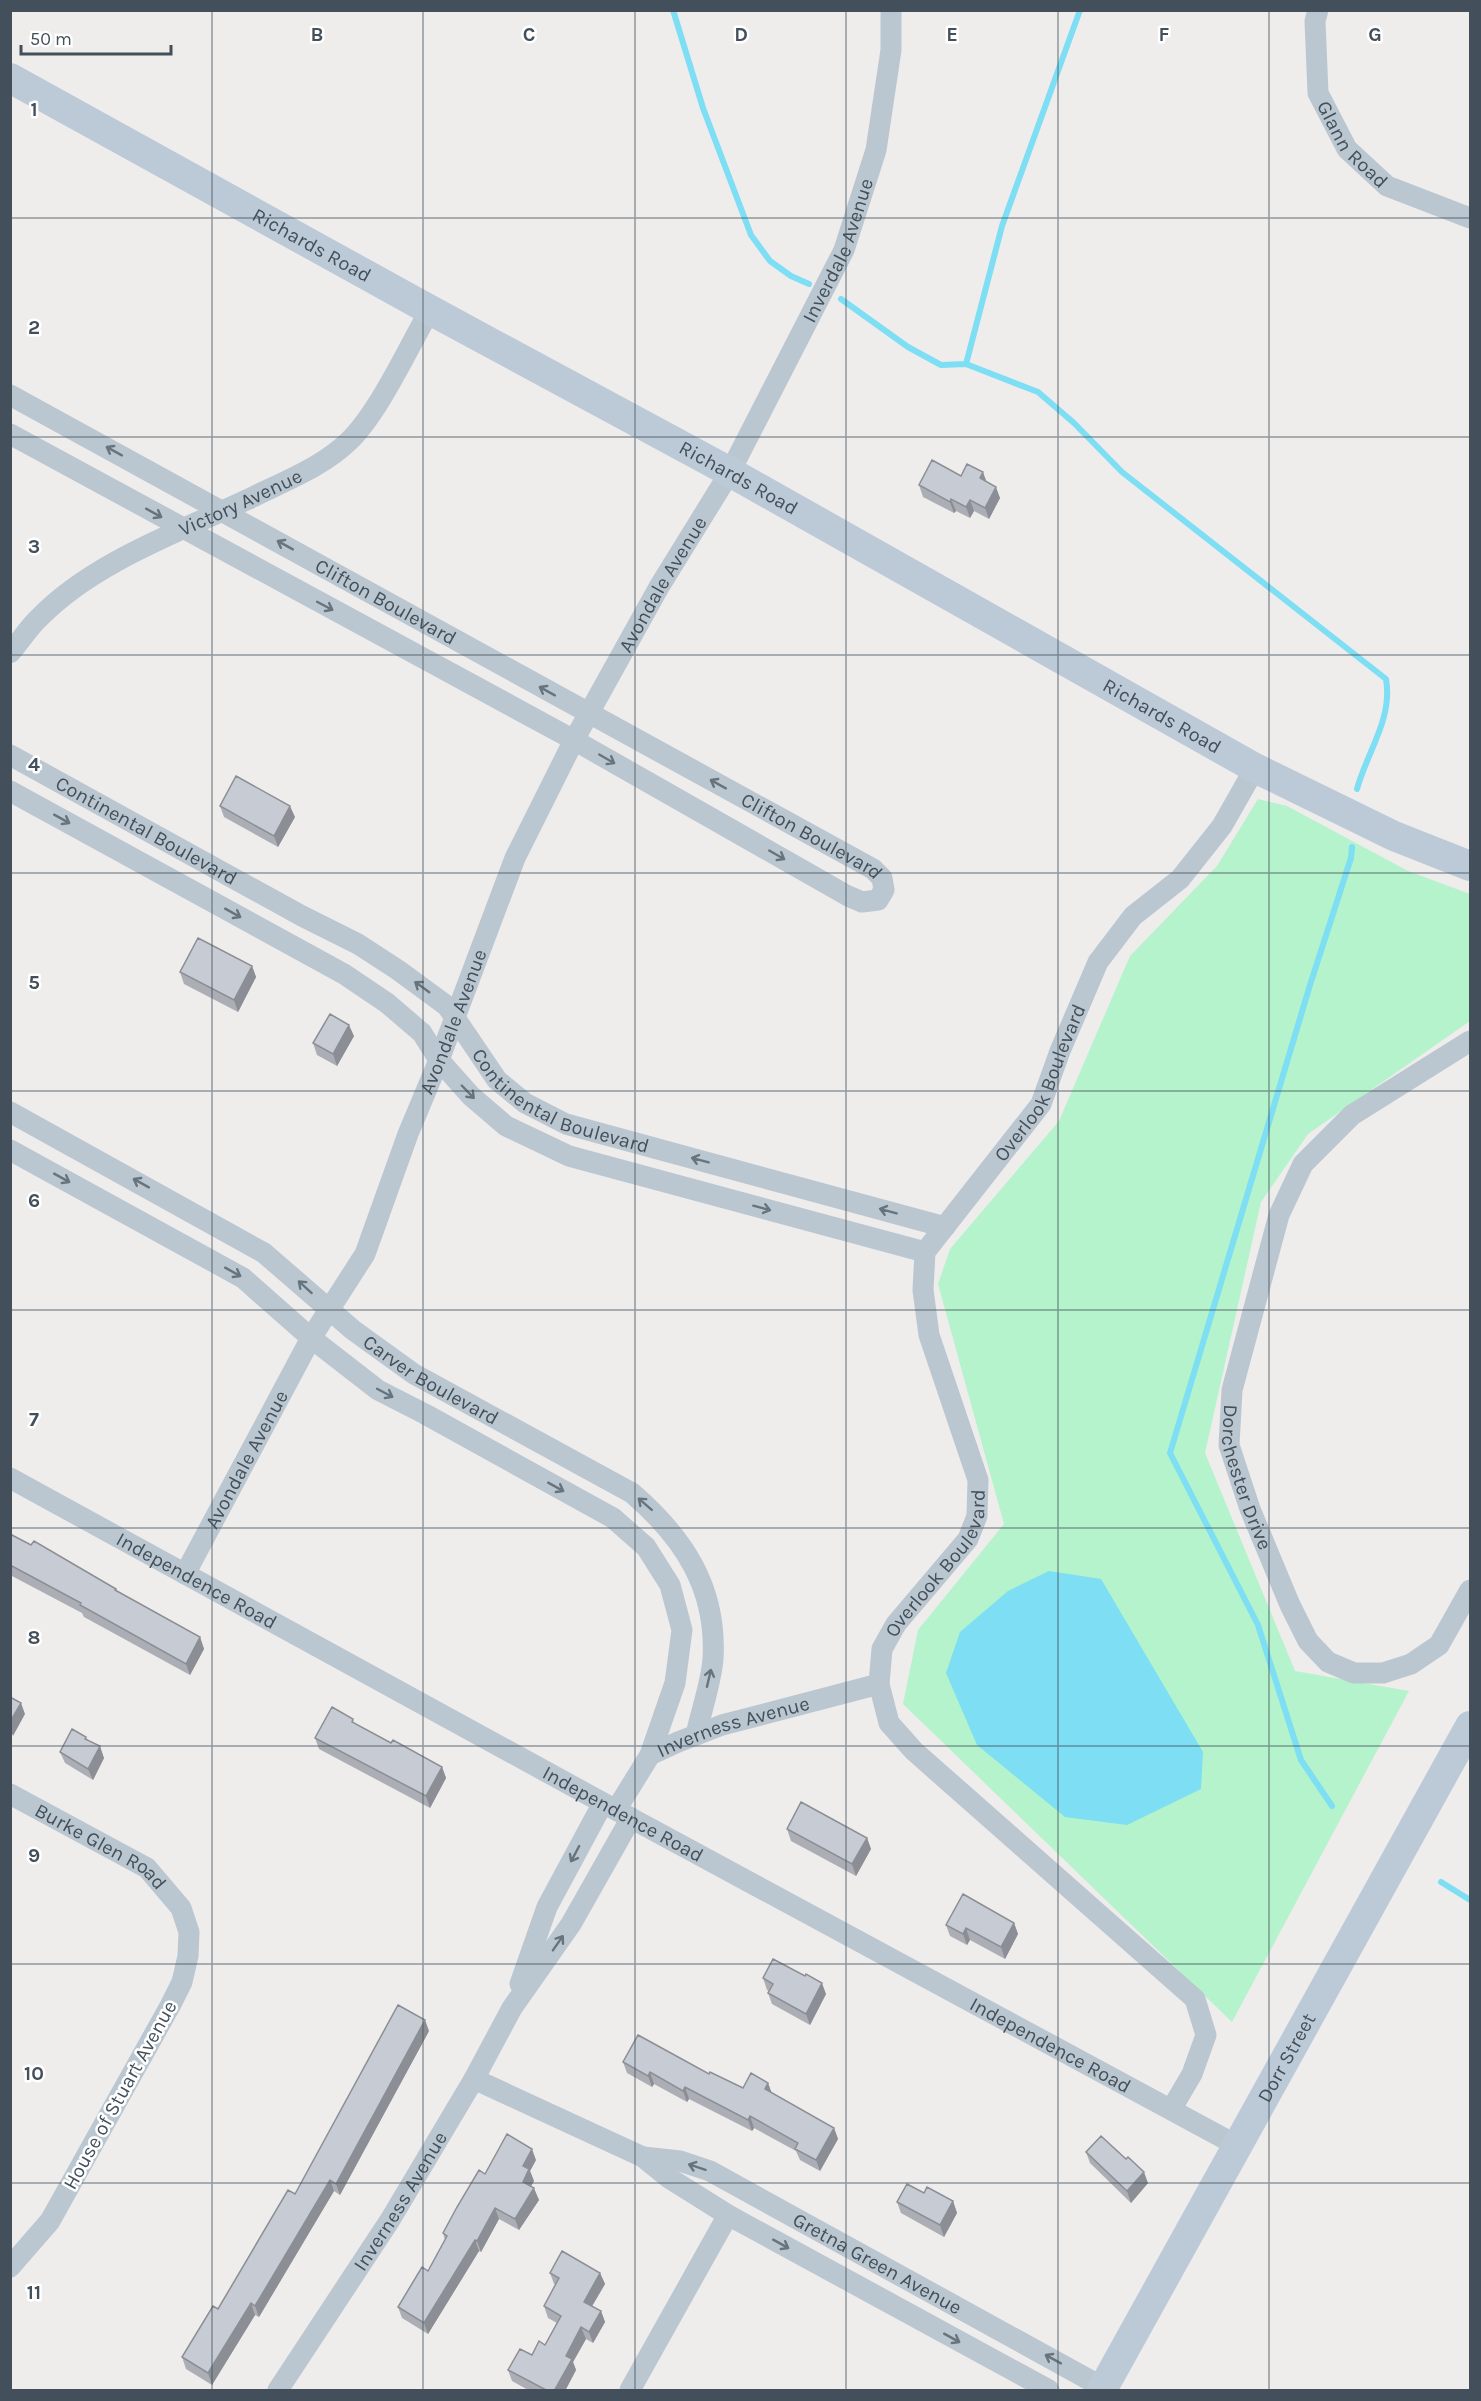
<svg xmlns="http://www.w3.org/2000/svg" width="1481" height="2401" font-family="Karla,sans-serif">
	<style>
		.green { fill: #b4f3cb }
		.water { fill: #7ddef4 }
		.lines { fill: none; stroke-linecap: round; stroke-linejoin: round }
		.stream { stroke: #7ddef4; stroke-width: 6 }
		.street { stroke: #bbc7d0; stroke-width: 21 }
		.secondary { stroke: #bccad8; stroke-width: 30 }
		.wall { fill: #abafb5 }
		.shaded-wall { fill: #8b8e94 }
		.building { fill: #c7cbd3; stroke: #8b8e94; stroke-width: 1.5 }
		.oneway { stroke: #67747e }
		.grid { fill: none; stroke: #43505b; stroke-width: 1.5; stroke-opacity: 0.55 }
		.labels { text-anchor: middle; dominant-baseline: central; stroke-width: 5; stroke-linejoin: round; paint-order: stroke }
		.street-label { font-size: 20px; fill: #43505b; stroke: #fff }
		.grid-label { font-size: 20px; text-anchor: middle; font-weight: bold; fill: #43505b; stroke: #fff; stroke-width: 5; stroke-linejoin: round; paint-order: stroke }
	</style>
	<rect width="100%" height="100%" fill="#efecec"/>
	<!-- green -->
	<path class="green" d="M 1258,799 L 1287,806 L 1408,871 L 1470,894 L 1470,1021 L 1308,1134 L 1261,1202 L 1205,1453 L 1295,1671 L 1409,1691 L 1232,2022 L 903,1704 L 918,1630 L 1004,1524 L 938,1284 L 950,1249 L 1059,1121 L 1130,956 L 1217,866 Z"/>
	<!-- water -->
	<path class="water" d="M 1049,1571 L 1101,1579 L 1203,1752 L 1201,1789 L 1127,1825 L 1065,1817 L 977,1745 L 946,1673 L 960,1632 L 1008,1591 Z"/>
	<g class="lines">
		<!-- stream -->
		<path class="stream" d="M 673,10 L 703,108 L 751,235 L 770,261 L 791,276 L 809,284
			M 1080,10 L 1002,226 L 966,364 L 1038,392 L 1074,423 L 1122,472 L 1386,679 C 1393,719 1367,752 1357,789
			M 841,299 L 908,347 L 941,365 L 966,364
			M 1332,1806 L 1301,1760 L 1258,1625 L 1170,1453 L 1310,985 L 1351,858 L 1352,847
			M 1441,1882 L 1470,1900"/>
		<!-- street -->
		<g class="street">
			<path id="s1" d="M 1318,10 L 1315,21 L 1318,93 L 1347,149 L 1387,186 L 1470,218"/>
			<path id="s2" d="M 10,395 L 873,869 L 882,878 L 884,890 L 878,900 L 862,902 L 848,896 L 574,740 L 10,434"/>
			<path id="s3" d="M 10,653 C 20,642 28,628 39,618 C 94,561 184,530 255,496 C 287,480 322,467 349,441 C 379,412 408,348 430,310"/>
			<path id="s4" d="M 10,755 L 302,916 L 358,944 L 398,970 L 447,1006 L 497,1080 L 525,1103 L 566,1124 L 945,1227"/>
			<path d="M 10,791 L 344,974 L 387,1003 L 422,1033 L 439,1060 L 471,1096 L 506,1126 L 569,1156 L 925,1252"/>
			<path id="s5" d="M 1470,1041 L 1352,1115 L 1303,1164 L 1279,1215 L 1232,1390 L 1229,1445 L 1250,1509 L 1290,1605 L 1308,1641 L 1328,1662 L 1354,1673 L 1383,1673 L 1411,1664 L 1439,1645 L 1470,1590"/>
			<path id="s6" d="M 10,1112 L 264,1253 L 353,1330 L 414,1374 L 632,1493 C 684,1538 717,1588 713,1659 C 711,1684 701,1711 696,1735"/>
			<path d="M 10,1150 L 243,1278 L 311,1338 L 378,1390 L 425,1414 L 613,1518 L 646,1547 L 670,1585 L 682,1630 L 675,1683 L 650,1755"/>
			<path id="s7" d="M 10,1478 L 616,1810 L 1238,2146"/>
			<path id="s8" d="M 185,1574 L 311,1338 L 365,1254 L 408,1134 L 439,1060 L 515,858 L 574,740 L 659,587 L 730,472 L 844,250 L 876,150 L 891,50 L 891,10"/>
			<path id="s9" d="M 10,1794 L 147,1868 L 181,1908 L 189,1932 L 188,1956 L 182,1982 L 170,2006 L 50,2221 L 10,2267"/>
			<path id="s10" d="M 616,1810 L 650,1755 L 678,1742 L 722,1725 L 879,1684"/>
			<path d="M 520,1984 L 547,1907 L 603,1803"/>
			<path d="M 474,2079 L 643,2157 L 669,2178 L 728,2215 L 1049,2390"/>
			<path id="s11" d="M 1172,2108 L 1192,2074 L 1206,2035 L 1195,1999 L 914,1751 L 889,1723 L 879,1684 L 882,1649 L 896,1624 L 968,1539 L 977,1516 L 978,1480 L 929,1335 L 923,1290 L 925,1252 L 1041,1104 L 1060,1051 L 1098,962 L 1133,916 L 1180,879 L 1222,826 L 1255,768"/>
			<path id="s12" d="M 643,2157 L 680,2161 L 710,2171 L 1104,2388"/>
			<path id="s13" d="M 278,2390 L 390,2220 L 474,2079 L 512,2008 L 571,1924 L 631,1818"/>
			<path d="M 630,2390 L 728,2215"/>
		</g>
		<!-- secondary -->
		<g class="secondary">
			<path id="s14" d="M 10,78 L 430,310 L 730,472 L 1255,768 L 1394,836 L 1470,866"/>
			<path id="s15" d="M 1102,2390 L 1470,1726"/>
		</g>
	</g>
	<!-- wall -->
	<path class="wall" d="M 961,476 L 987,482 L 1000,498 L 989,519 L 974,511 L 970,518 L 956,511 L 954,513 L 923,497 L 919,485 Z
		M 220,806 L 295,817 L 278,847 L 224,817 Z
		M 252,966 L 256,977 L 238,1012 L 184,984 L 180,972 Z
		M 354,1036 L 337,1066 L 317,1055 L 313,1043 Z
		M 10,1534 L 116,1589 L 117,1591 L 200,1637 L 204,1649 L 190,1675 L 84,1617 L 82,1613 L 10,1575 Z
		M 353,1719 L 354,1723 L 391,1743 L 442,1767 L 446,1778 L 430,1808 L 319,1749 L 315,1738 Z
		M 86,1737 L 88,1740 L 104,1758 L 93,1780 L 65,1763 L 60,1752 Z
		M 787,1829 L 867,1838 L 871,1849 L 856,1876 L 791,1841 Z
		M 1014,1923 L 1018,1934 L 1005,1959 L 970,1940 L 967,1945 L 950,1936 L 946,1925 Z
		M 763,1978 L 826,1994 L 810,2025 L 772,2004 L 768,1993 L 769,1991 L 767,1990 Z
		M 429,2031 L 340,2195 L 334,2191 L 259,2317 L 255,2315 L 212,2385 L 186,2369 L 182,2357 L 218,2309 L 295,2194 Z
		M 623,2062 L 709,2074 L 743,2088 L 768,2083 L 772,2094 L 834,2128 L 838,2139 L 820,2171 L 800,2160 L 796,2151 L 754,2128 L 752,2131 L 689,2099 L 687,2102 L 654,2084 L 652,2087 L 627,2073 Z
		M 1086,2152 L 1148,2183 L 1131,2203 L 1090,2163 Z
		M 536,2160 L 530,2171 L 534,2181 L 531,2186 L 539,2200 L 519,2230 L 499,2219 L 481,2252 L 479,2251 L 428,2334 L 402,2318 L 398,2307 L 428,2271 L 445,2240 L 443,2233 Z
		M 924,2193 L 953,2201 L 957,2213 L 944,2237 L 901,2213 L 897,2202 Z
		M 550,2273 L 600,2273 L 605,2284 L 592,2306 L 601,2311 L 605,2322 L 593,2343 L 586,2339 L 573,2362 L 576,2370 L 565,2391 L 530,2391 L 512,2381 L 508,2370 L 532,2355 L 545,2345 L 557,2323 L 548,2318 L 544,2306 L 556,2285 L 554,2284 Z"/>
	<!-- shaded-wall -->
	<path class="shaded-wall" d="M 983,472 L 987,483 L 980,478 Z
		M 996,487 L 1000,498 L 989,519 L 985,508 Z
		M 951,499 L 956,511 L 954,513 L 950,502 Z
		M 970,500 L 974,511 L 970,518 L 966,507 Z
		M 290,806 L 295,817 L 278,847 L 274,836 Z
		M 252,966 L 256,977 L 238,1012 L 234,1000 Z
		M 349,1025 L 354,1036 L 337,1066 L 333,1054 Z
		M 200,1637 L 204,1649 L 190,1675 L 186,1664 Z
		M 21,1703 L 25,1714 L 13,1736 L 10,1729 L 10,1722 Z
		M 100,1746 L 104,1758 L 93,1780 L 88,1769 Z
		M 442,1767 L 446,1778 L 430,1808 L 426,1796 Z
		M 867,1838 L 871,1849 L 856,1876 L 852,1864 Z
		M 1014,1923 L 1018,1934 L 1005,1959 L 1001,1947 Z
		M 966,1928 L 970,1940 L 967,1945 L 963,1934 Z
		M 822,1983 L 826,1994 L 810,2025 L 806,2014 Z
		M 425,2020 L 429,2031 L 340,2195 L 336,2184 Z
		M 650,2072 L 654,2084 L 652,2087 L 648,2076 Z
		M 768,2083 L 772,2094 L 765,2089 Z
		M 685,2087 L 689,2099 L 687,2102 L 683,2091 Z
		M 750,2116 L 754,2128 L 752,2131 L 748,2120 Z
		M 834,2128 L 838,2139 L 820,2171 L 816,2160 Z
		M 532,2149 L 536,2160 L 530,2171 L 534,2181 L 527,2193 L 523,2182 L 523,2166 Z
		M 1144,2172 L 1148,2183 L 1131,2203 L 1127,2191 Z
		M 330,2180 L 334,2191 L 259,2317 L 255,2306 Z
		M 534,2188 L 539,2200 L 519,2230 L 515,2219 Z
		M 953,2201 L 957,2213 L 944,2237 L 940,2225 Z
		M 495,2208 L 499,2219 L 481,2252 L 477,2241 Z
		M 475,2240 L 479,2251 L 428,2334 L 424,2323 Z
		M 600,2273 L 605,2284 L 588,2313 L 584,2302 Z
		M 251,2303 L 255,2315 L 212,2385 L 208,2373 Z
		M 601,2311 L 605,2322 L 593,2343 L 589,2332 Z
		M 581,2327 L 586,2339 L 573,2362 L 576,2370 L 565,2391 L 554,2391 L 566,2356 Z"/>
	<!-- building -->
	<path class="building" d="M 932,460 L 961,476 L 967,464 L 983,472 L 980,478 L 996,487 L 985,508 L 970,500 L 966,507 L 951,499 L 950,502 L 919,485 Z
		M 236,776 L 290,806 L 274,836 L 220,806 Z
		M 198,938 L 252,966 L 234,1000 L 180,972 Z
		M 330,1014 L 349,1025 L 333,1054 L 313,1043 Z
		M 10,1534 L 31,1545 L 34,1541 L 116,1589 L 115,1590 L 200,1637 L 186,1664 L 80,1605 L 81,1603 L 10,1565 Z
		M 10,1697 L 21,1703 L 10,1722 Z
		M 332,1707 L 353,1719 L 352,1722 L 391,1743 L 393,1740 L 442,1767 L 426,1796 L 315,1738 Z
		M 72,1729 L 86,1737 L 85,1739 L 100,1746 L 88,1769 L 60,1752 Z
		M 801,1802 L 867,1838 L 852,1864 L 787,1829 Z
		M 963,1894 L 1014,1923 L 1001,1947 L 966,1928 L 963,1934 L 946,1925 Z
		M 773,1959 L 805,1976 L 806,1974 L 822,1983 L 806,2014 L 768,1993 L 773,1984 L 763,1978 Z
		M 398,2005 L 425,2020 L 336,2184 L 330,2180 L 255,2306 L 251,2303 L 208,2373 L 182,2357 L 213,2306 L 218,2309 L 288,2190 L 295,2194 Z
		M 638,2035 L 709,2074 L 710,2072 L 743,2088 L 751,2073 L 768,2083 L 765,2089 L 834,2128 L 816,2160 L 795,2149 L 798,2143 L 750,2116 L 748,2120 L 685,2087 L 683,2091 L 650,2072 L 648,2076 L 623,2062 Z
		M 507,2134 L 532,2149 L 523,2166 L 529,2169 L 523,2182 L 534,2188 L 515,2219 L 495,2208 L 477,2241 L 475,2240 L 424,2323 L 398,2307 L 422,2267 L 428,2271 L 447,2236 L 443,2233 L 457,2207 L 479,2170 L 485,2174 Z
		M 1101,2136 L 1126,2159 L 1128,2157 L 1144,2172 L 1127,2191 L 1086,2152 Z
		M 907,2184 L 924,2193 L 927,2187 L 953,2201 L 940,2225 L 897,2202 Z
		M 562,2251 L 600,2273 L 584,2302 L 601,2311 L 589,2332 L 581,2327 L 566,2356 L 572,2359 L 554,2391 L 548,2391 L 508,2370 L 520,2349 L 532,2355 L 539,2341 L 545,2345 L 561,2316 L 544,2306 L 559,2278 L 550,2273 Z"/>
	<!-- one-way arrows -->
	<defs><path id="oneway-shaft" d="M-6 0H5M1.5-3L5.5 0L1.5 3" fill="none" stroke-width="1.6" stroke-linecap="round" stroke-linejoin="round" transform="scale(1.5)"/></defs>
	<g class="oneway">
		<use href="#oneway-shaft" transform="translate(114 451) rotate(-151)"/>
		<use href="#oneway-shaft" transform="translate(154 513) rotate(29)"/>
		<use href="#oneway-shaft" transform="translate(285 545) rotate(-151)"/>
		<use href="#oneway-shaft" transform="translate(325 606) rotate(28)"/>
		<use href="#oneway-shaft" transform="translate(547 691) rotate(-151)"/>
		<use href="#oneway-shaft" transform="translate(607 759) rotate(30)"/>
		<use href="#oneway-shaft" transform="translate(718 784) rotate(-151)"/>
		<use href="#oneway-shaft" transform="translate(62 819) rotate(29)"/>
		<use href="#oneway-shaft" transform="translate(777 855) rotate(30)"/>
		<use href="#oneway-shaft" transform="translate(233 913) rotate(29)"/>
		<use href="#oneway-shaft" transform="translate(422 987) rotate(-144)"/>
		<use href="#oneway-shaft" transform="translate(468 1092) rotate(46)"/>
		<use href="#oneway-shaft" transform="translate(700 1160) rotate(-165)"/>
		<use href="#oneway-shaft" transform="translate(62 1178) rotate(29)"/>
		<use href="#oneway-shaft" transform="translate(141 1183) rotate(-151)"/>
		<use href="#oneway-shaft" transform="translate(762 1208) rotate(15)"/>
		<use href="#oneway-shaft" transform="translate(888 1211) rotate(-165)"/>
		<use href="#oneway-shaft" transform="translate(233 1272) rotate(29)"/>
		<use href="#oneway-shaft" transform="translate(305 1287) rotate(-138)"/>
		<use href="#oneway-shaft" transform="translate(385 1393) rotate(28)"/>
		<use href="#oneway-shaft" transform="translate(556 1487) rotate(29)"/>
		<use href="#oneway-shaft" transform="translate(645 1504) rotate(-139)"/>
		<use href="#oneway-shaft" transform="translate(709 1678) rotate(-77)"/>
		<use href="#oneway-shaft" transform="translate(575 1854) rotate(118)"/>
		<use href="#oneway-shaft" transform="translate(558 1943) rotate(-55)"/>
		<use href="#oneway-shaft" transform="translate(697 2167) rotate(-162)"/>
		<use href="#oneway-shaft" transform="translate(781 2244) rotate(29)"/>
		<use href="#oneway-shaft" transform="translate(952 2338) rotate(29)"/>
		<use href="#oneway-shaft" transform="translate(1053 2359) rotate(-151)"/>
	</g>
	<!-- grid -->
	<path class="grid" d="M 212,10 L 212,2390M 423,10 L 423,2390M 635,10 L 635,2390M 846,10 L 846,2390M 1058,10 L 1058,2390M 1269,10 L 1269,2390M 10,218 L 1470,218M 10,437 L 1470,437M 10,655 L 1470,655M 10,873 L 1470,873M 10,1091 L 1470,1091M 10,1310 L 1470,1310M 10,1528 L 1470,1528M 10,1746 L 1470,1746M 10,1964 L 1470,1964M 10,2183 L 1470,2183"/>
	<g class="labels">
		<!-- street labels -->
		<g class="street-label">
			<text stroke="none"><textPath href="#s1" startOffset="146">Glann Road</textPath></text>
			<text stroke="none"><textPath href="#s14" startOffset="345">Richards Road</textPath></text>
			<text stroke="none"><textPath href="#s8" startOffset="1480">Inverdale Avenue</textPath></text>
			<text stroke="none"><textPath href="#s14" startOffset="831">Richards Road</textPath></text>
			<text stroke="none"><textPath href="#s3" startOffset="279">Victory Avenue</textPath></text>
			<text stroke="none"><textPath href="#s8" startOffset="1102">Avondale Avenue</textPath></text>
			<text stroke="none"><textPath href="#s2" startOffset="429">Clifton Boulevard</textPath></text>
			<text stroke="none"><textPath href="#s14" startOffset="1317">Richards Road</textPath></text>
			<text stroke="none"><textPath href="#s4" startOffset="156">Continental Boulevard</textPath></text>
			<text stroke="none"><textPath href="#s2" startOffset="915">Clifton Boulevard</textPath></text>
			<text stroke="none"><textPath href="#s8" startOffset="616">Avondale Avenue</textPath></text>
			<text stroke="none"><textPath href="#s11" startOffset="1250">Overlook Boulevard</textPath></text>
			<text stroke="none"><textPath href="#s4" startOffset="660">Continental Boulevard</textPath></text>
			<text stroke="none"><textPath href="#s6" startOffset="501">Carver Boulevard</textPath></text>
			<text stroke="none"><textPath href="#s8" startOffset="130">Avondale Avenue</textPath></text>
			<text stroke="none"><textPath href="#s5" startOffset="536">Dorchester Drive</textPath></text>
			<text stroke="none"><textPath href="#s11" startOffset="710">Overlook Boulevard</textPath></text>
			<text stroke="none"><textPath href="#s7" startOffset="213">Independence Road</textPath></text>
			<text stroke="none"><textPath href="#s10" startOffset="153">Inverness Avenue</textPath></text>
			<text stroke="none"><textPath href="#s7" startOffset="699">Independence Road</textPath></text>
			<text stroke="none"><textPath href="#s9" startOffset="105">Burke Glen Road</textPath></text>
			<text stroke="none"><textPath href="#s7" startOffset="1185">Independence Road</textPath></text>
			<text stroke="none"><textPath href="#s15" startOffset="380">Dorr Street</textPath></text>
			<text transform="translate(120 2095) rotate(-61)">House of Stuart Avenue</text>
			<text stroke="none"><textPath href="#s13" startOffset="225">Inverness Avenue</textPath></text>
			<text stroke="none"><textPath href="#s12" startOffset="260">Gretna Green Avenue</textPath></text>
		</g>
	</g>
	<g class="grid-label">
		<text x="317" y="41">B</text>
		<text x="529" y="41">C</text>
		<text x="741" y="41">D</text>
		<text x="952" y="41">E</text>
		<text x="1164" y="41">F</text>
		<text x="1375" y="41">G</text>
		<text x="34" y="116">1</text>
		<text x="34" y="334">2</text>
		<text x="34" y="553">3</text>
		<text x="34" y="771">4</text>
		<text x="34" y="989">5</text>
		<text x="34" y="1207">6</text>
		<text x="34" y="1426">7</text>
		<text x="34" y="1644">8</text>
		<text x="34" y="1862">9</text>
		<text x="34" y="2080">10</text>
		<text x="34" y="2299">11</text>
	</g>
	<!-- border -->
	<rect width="1481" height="2401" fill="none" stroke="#43505b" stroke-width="24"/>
	<!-- scale -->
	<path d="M21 45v9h150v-9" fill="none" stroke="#43505b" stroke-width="3"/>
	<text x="30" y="45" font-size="18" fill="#43505b" stroke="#ffffff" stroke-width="4.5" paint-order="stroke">50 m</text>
</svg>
